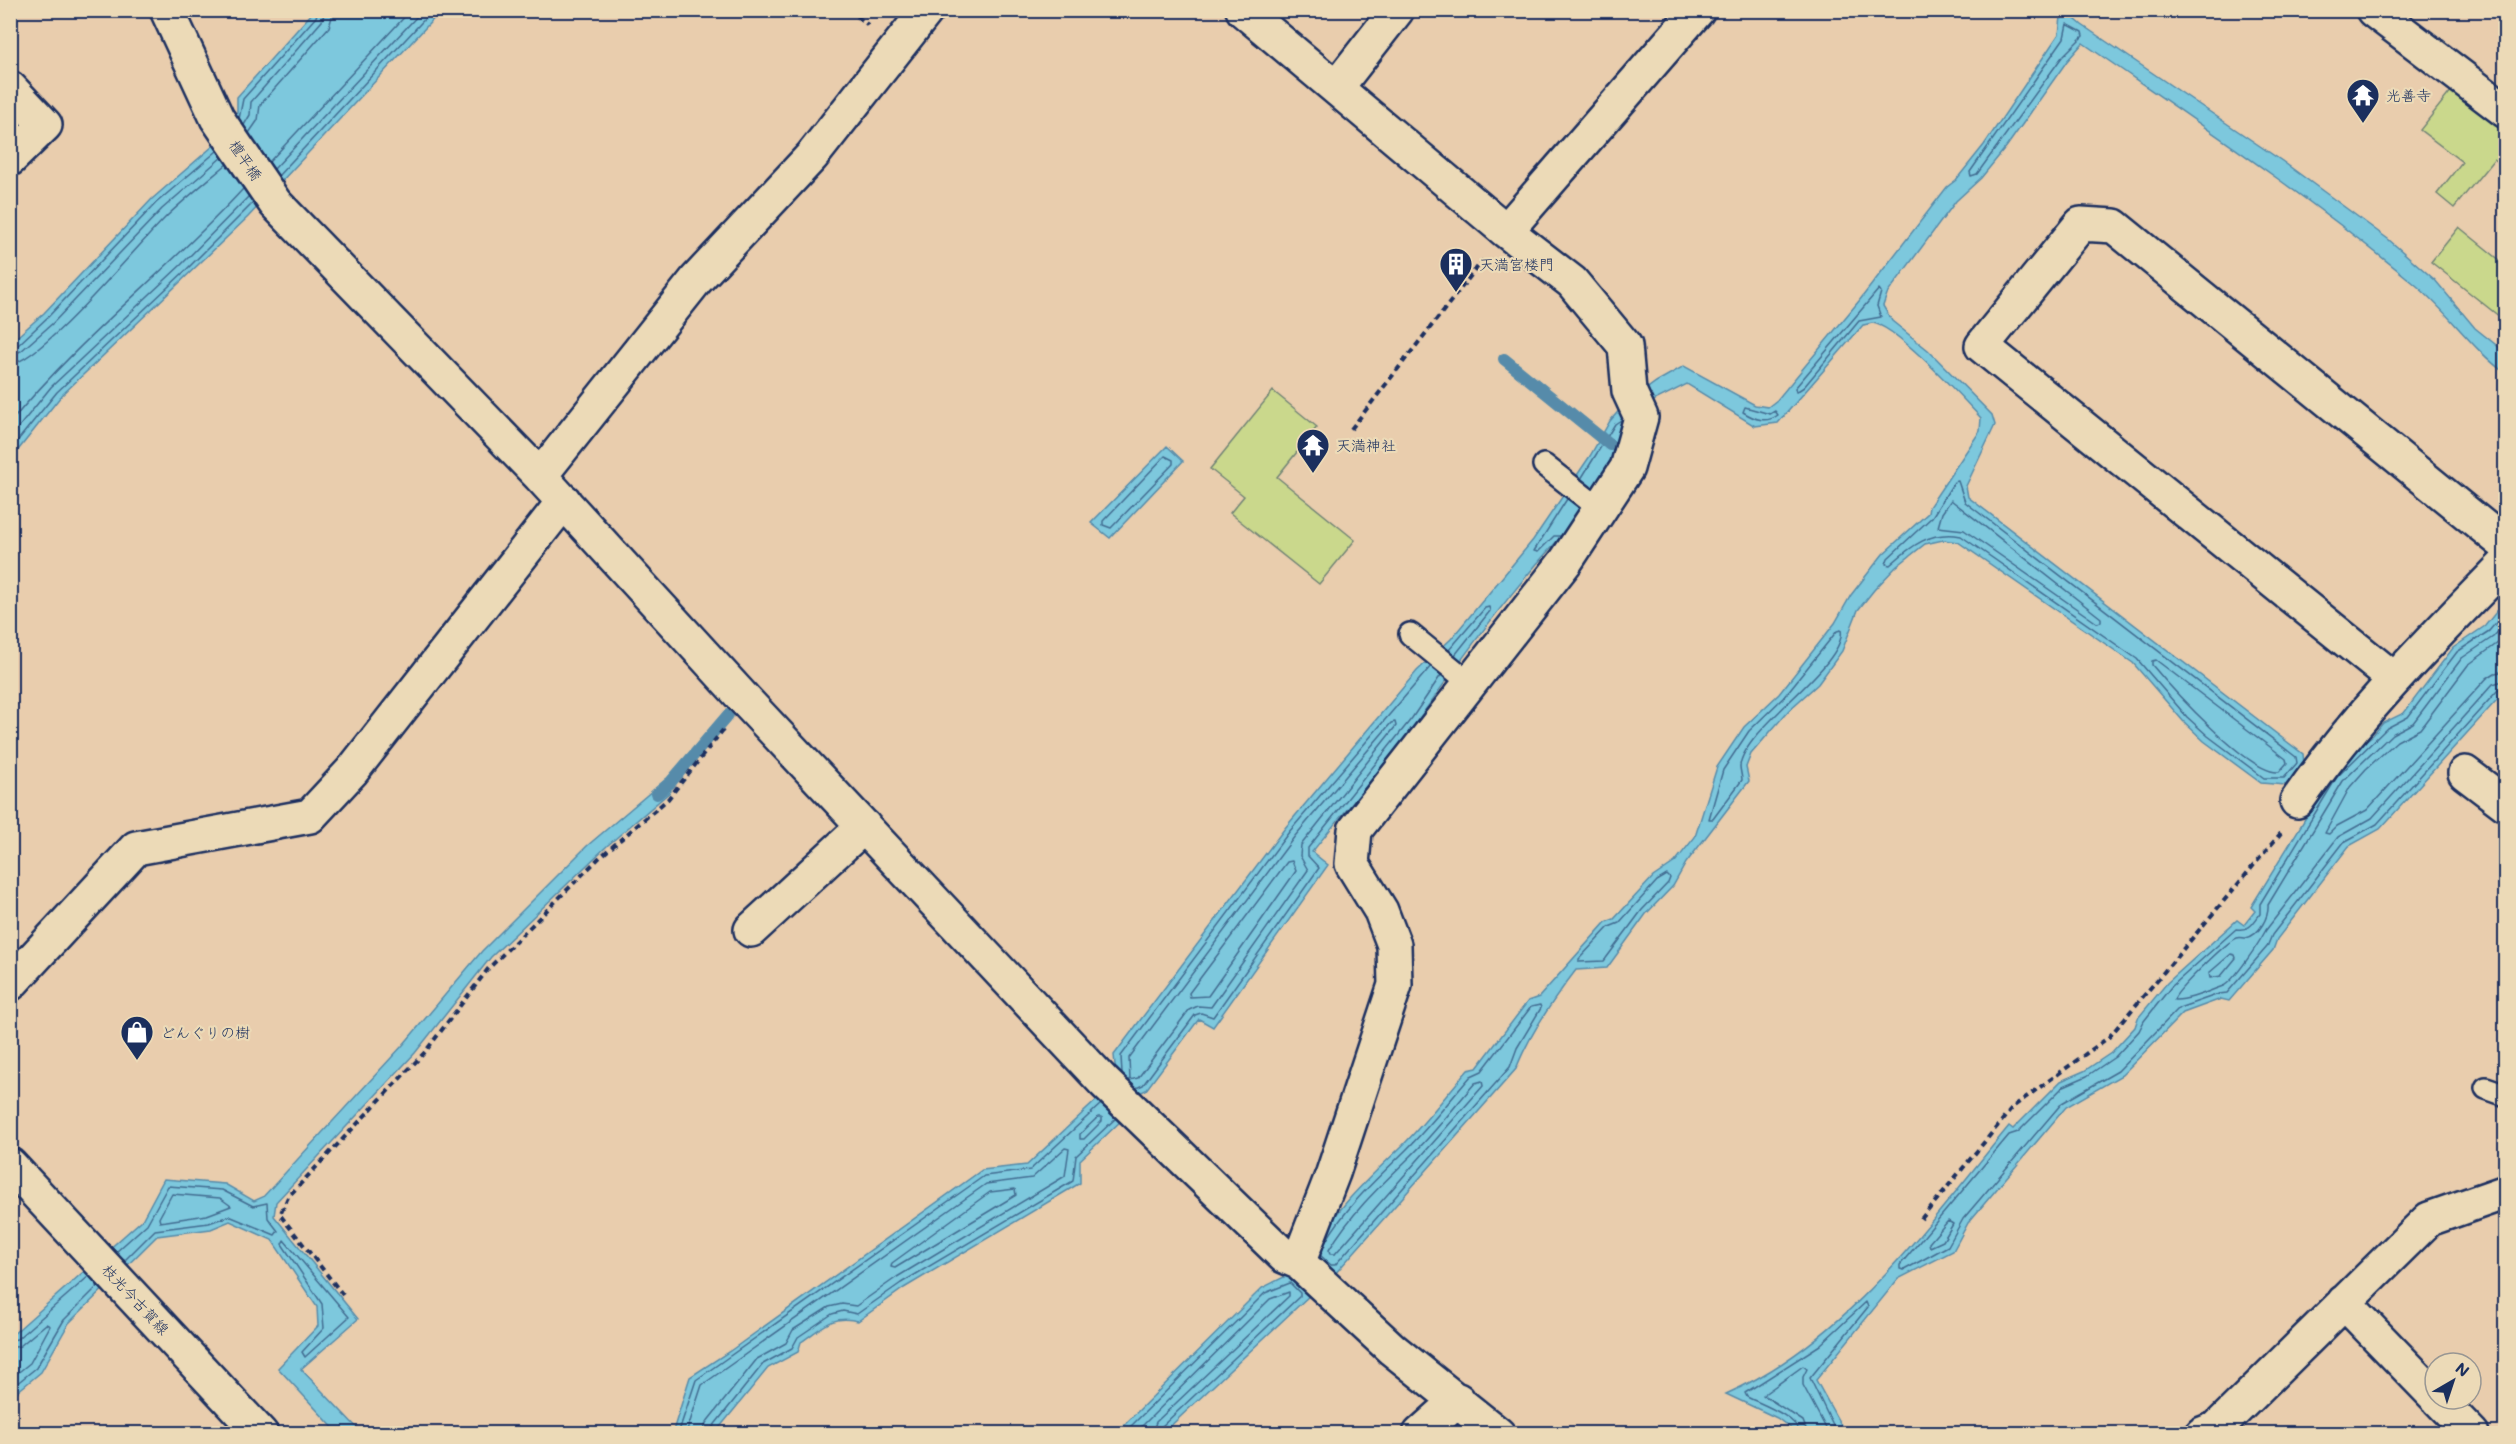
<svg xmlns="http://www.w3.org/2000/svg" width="2516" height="1444" font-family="Mali,'Klee One',sans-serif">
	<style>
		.green { fill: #cad88c; stroke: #728475; stroke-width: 1.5 }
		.water { fill: #7dc8dd; stroke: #568baa; stroke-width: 1.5 }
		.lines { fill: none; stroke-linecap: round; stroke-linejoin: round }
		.shore { stroke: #426c91; stroke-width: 1.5 }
		.stream { stroke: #568baa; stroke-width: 12 }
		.service-casing { stroke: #1b2f5e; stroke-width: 26 }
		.minor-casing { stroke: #1b2f5e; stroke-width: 38 }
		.secondary-casing { stroke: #1b2f5e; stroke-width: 38 }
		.path { stroke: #1b2f5e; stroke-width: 4; stroke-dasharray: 6 4.5; stroke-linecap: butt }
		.service { stroke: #ecdab7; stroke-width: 21 }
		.minor { stroke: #ecdab7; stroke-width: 33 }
		.secondary { stroke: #ecdab7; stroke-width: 33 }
		.labels { text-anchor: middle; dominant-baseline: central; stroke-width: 4.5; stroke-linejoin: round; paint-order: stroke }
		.poi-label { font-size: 15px; fill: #1b2f5e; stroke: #ecdab7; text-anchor: start }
		.street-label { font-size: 15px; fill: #1b2f5e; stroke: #ecdab7 }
	</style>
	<rect width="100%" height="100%" fill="#e9cdad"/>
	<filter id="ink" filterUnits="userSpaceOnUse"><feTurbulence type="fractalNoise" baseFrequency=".0167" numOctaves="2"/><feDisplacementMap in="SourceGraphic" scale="12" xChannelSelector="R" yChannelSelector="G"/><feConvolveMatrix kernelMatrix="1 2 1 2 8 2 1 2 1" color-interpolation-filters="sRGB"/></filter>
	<g filter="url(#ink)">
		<!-- green -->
		<path class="green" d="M 2451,91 L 2506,133 L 2505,167 L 2494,159 L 2454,208 L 2437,194 L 2462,162 L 2420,130 Z
			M 2459,227 L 2501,261 L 2505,256 L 2505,321 L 2431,262 Z
			M 1273,391 L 1317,427 L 1277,477 L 1355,540 L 1319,584 L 1230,513 L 1244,496 L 1210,469 Z"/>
		<!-- water -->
		<path class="water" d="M 314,11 L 441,11 L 248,217 L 61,396 L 11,459 L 10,343 L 44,313 L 152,199 L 213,146 L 237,112 L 237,97 Z
			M 2065,11 L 2073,11 L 2070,15 L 2082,25 L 2282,161 L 2388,239 L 2435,280 L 2475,328 L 2505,352 L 2505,373 C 2470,347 2446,309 2411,281 C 2307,195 2194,120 2083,43 L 2067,61 L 2007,146 L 1981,178 L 1956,201 L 1887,294 L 1883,306 L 1892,321 L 1928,350 L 1992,415 L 1995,425 L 1966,486 L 1968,497 L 2303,754 L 2304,764 L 2286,785 L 2261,783 L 2204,741 L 2183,721 L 2133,663 L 1958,542 L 1943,540 L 1925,544 L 1896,567 L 1874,590 L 1858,610 L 1842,651 L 1818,684 L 1789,710 L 1751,754 L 1746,767 L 1749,781 L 1686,863 L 1673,886 L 1646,914 L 1607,968 L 1576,970 C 1552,1001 1530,1033 1516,1069 L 1334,1275 L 1311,1254 C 1335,1208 1365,1182 1402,1146 C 1425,1123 1446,1095 1468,1070 L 1477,1068 L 1528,1001 L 1539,997 L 1606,922 L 1614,919 L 1653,877 L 1675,862 L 1695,837 L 1717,767 L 1744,727 L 1779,694 L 1835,623 L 1851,595 L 1883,554 L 1928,513 L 1929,507 L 1980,431 L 1981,418 C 1963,399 1895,324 1872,323 C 1872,323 1864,325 1863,325 L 1778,423 L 1755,426 L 1687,384 L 1653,401 L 1629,425 L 1600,489 L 1561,549 L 1558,540 C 1506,597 1462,658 1418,720 C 1385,766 1347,808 1312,852 L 1328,865 L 1213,1027 L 1199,1019 L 1146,1090 L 1137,1094 L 1124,1118 L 1080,1160 L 1080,1183 L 904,1288 L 858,1321 C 832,1314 822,1328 801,1342 L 798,1352 L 768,1368 L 715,1433 L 672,1434 L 690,1377 L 730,1351 L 982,1170 L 1027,1165 L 1102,1095 L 1115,1065 L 1114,1055 L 1285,828 L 1417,671 L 1451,639 L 1533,540 L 1590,456 L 1610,421 L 1622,407 L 1656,382 L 1684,366 L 1755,405 L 1768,407 L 1777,400 L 1859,301 L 1947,187 L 1956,180 L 1984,145 L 2059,34 L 2061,17 Z
			M 1167,446 L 1183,461 L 1110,538 L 1091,523 Z
			M 2505,601 L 2505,691 L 2380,829 L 2349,846 L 2277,939 L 2273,950 L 2229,1001 L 2221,999 L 2183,1013 L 2122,1075 L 2066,1107 L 1968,1223 L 1953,1251 L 1898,1279 L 1816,1380 L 1845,1433 L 1797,1433 L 1777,1418 L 1726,1394 C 1847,1341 1927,1225 2009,1126 L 2013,1129 L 2061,1081 L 2084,1071 L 2111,1053 L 2135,1027 L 2138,1018 L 2167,983 L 2237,920 L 2244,925 L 2255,911 L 2251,907 L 2313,806 L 2351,752 L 2373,735 L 2383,723 L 2404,713 L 2453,648 L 2485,626 Z
			M 666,779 L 671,791 L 608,845 L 491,957 L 415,1053 L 276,1202 L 274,1216 L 358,1319 L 301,1369 L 362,1433 L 338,1433 L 278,1368 L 318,1326 L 317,1307 L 272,1240 L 230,1221 L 211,1229 L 157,1236 L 69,1323 L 41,1372 L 11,1397 L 11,1336 L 142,1220 L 164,1179 L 225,1184 L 254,1201 L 263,1197 L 403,1045 L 482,951 L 587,846 Z
			M 1290,1274 L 1311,1294 L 1163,1433 L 1115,1434 L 1262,1288 Z"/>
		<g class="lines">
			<!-- shore -->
			<path class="shore" d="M 2067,24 L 2082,32 L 2083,36 L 2062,57 L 1977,174 L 1971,176 L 1970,172 L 2064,38 Z
				M 239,119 L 243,99 L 316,17 L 318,10
				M 244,125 L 250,115 L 251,102 L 322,21 L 325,10
				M 249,133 L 258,120 L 260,105 L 329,27 L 334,10
				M 269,162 L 411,10
				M 274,169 L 423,10
				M 278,176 L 433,10
				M 1879,289 L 1881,292 L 1877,306 L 1881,317 L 1859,321 L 1804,387 L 1796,392 L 1795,388 Z
				M 10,347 L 17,346 L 48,317 L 156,203 L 217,151
				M 10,355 L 21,351 L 53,323 L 162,209 L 222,157
				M 10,364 C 41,363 140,242 167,216 C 186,198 207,181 227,164
				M 1745,407 L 1770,414 L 1775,411 L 1778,415 C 1766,424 1754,419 1743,412 Z
				M 10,423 C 80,337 169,270 243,189
				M 10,438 L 51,387 L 181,265 L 249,196
				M 10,450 L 57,392 L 186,270 L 253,203
				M 1165,456 L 1173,460 L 1173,464 L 1111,528 L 1103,525 L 1103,521 Z
				M 1581,479 L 1615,424 L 1621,420
				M 1958,481 L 1965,502 L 2296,757 L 2297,763 L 2284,778 L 2264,778 L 2208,736 L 2187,717 L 2137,659 L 1961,536 C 1931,530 1911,546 1890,565 L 1886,564 L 1888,558 L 1932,517 L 1954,482 Z
				M 1951,500 L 2101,618 L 2101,622 L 2097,623 L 1964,530 L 1938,527 L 1942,513 Z
				M 1561,536 L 1554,536 L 1538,552 L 1534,551 L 1567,499
				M 2506,611 L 2489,631 L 2457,652 L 2408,717 L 2387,728 L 2337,777 L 2260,904 L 2260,914 C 2252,925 2249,931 2236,929 L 2171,987 L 2144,1021 L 2139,1031 L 2115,1057 L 2087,1076 L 2064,1086 L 2018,1132 L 2009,1135 L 1900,1265 L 1900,1269 L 1904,1270 L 1948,1246 L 1963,1219 L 2062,1103 L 2118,1071 L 2179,1008 L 2219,994 L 2227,993 L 2267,947 L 2272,935 L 2344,842 L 2377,824 L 2498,690 L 2506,688
				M 2506,623 L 2493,637 L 2462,658 L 2413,723 L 2392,734 L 2343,781 L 2268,905 C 2269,916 2260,935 2246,938 C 2243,938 2240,937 2237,938 C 2227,941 2174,993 2174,1000 C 2188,1001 2209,991 2223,986 C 2234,982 2260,941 2266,930 L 2338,837 L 2372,818 L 2493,684 L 2506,680
				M 1841,630 C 1848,664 1743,729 1740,766 C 1740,771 1742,776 1742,780 L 1713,819 L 1709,819 L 1723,770 L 1749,731 L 1783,698 L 1837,631 Z
				M 2506,637 L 2468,665 L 2420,729 L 2397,741 L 2366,769 L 2350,787 L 2325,833 L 2329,834 L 2337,826 L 2367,810 L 2487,678 L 2495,673 L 2506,671
				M 1449,650 L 1485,608 L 1489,607 L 1490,611 L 1455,655
				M 2156,660 L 2286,759 L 2287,763 L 2279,772 C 2250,775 2171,688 2152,665 L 2152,661 Z
				M 1395,722 L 1396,726 L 1301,845 L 1300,856 L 1308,870 L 1211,1007 L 1198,1006 L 1189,1010 L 1138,1078 L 1130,1080 L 1129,1058 L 1295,836 L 1391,723 Z
				M 1292,861 L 1296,871 L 1208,996 L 1190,997 L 1189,993 L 1287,862 Z
				M 1667,875 L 1670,878 L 1668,883 L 1642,910 L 1604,961 L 1579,962 L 1579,959 L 1609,927 L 1619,923 L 1657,881 Z
				M 2231,954 L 2235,955 L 2236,958 L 2221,976 L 2210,978 L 2209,973 Z
				M 1122,1074 L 1121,1056 L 1289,832 L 1431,666
				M 1482,1081 L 1483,1086 L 1335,1254 L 1330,1254 L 1329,1250 C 1352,1212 1379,1187 1411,1156 C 1434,1134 1454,1107 1475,1083 Z
				M 1136,1088 L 1143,1085 L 1195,1015 L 1201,1013 L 1213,1017 L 1319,868 L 1308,856 L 1308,848 L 1412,718 L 1441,675
				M 1098,1117 L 1102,1117 L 1102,1121 L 1084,1139 L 1080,1139 L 1080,1134 Z
				M 1015,1189 L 1016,1195 L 895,1268 L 891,1267 L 892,1263 L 990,1192 Z
				M 172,1194 L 220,1198 L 231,1206 L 207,1215 L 160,1222 L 159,1218 Z
				M 1948,1221 L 1953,1224 L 1943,1241 L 1930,1247 L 1929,1243 Z
				M 284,1240 L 349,1317 L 305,1357 L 302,1352 L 324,1328 L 322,1304 L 282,1244 Z
				M 116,1252 L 147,1224 L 168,1186 L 222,1190 L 253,1206 L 267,1203 L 268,1218 L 278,1231 L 275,1235 L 229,1216 L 209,1223 L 155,1230 L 124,1261
				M 1320,1255 L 1331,1265 L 1335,1265 L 1510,1067 L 1517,1048 L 1541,1008 L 1540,1005 L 1531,1007 L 1482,1071 L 1471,1076 C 1450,1100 1429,1127 1406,1150 C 1377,1179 1347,1205 1326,1241
				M 10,1340 L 17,1339 L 89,1276
				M 10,1348 L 20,1346 L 46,1324 L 50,1326 L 30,1363 L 10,1379
				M 10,1389 L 36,1368 L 64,1320 L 98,1286
				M 678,1434 L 696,1380 L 984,1176 L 1030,1170 L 1101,1104
				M 686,1434 L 702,1385 L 986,1184 L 1032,1178 L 1065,1148 L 1069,1149 L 1065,1176 L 897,1277 L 856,1306 L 842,1304 L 829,1307 L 793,1330 L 786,1343 L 757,1359 L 706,1423 L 703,1434
				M 711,1434 L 712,1428 L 763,1364 L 792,1348 L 798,1337 L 832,1314 L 843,1311 L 857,1314 L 901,1283 L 1073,1181 L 1076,1156 L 1116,1118
				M 1123,1434 L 1265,1293 L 1290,1283 L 1300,1293 L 1300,1296 L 1161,1427 L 1159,1434
				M 1134,1434 L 1270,1299 L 1289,1292 L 1289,1296 L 1156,1422 L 1152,1434
				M 1800,1434 C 1798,1417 1761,1404 1747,1397 L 1745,1393 L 1820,1345 L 1866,1302 L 1868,1307 L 1810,1378 L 1837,1434
				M 1808,1434 L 1803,1421 L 1763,1395 L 1803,1366 L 1807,1369 L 1803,1377 L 1803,1385 L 1829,1434"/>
			<!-- stream -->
			<path class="stream" d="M 1504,359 L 1610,445
				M 657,794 L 669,784 L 728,715"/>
			<defs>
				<path id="service" d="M 1544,465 L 1600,509
					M 1410,634 L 1470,683
					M 2486,1088 L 2506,1095"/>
				<path id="minor" d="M 167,10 L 217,118 L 275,203 L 540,476 L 746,701 L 1104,1082 L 1284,1256 L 1298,1262 L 1392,1349 L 1498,1434
					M 1243,10 L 1506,231 L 1572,282 L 1625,346 L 1629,391 L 1641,417 L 1627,468 L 1566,561 L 1355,830 L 1352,864 L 1381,911 L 1394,945 L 1395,985 L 1333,1173 L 1302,1253 L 1284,1256
					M 2373,10 L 2506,111
					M 10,88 L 45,125 L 10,159
					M 1336,88 L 1397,10
					M 1506,231 L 1698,10
					M 540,476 L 696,280 L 812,156 L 927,10
					M 2394,679 L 1982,346 L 2081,224 L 2114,226 L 2506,545
					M 2465,773 L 2506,804
					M 2297,801 C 2357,714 2432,639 2506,563
					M 751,930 L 864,826
					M 10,984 L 136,848 L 310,816 L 352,771 L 564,501
					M 2344,1302 L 2435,1396
					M 2438,1399 L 2472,1434
					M 1420,1434 L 1458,1400
					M 2202,1434 L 2217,1428 L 2429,1219 L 2506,1192"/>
				<path id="secondary" d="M 10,1165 L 261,1434"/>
			</defs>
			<!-- service casing -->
			<use href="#service" class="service-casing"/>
			<!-- minor casing -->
			<use href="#minor" class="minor-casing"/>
			<!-- secondary casing -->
			<use href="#secondary" class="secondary-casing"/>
			<!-- path -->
			<path class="path" d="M 849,10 L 868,25
				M 1351,429 L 1483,260
				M 1921,1219 L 2014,1106 L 2109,1037 L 2281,833
				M 343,1295 L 280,1215 L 288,1197 L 425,1052 L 488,969 L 599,858 L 668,799 L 723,730"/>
			<!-- service -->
			<use href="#service" class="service"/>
			<!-- minor -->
			<use href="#minor" class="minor"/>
			<!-- secondary -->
			<use href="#secondary" class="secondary"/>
		</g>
	</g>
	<!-- icons -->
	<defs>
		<symbol id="temple-pin" viewBox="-11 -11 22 30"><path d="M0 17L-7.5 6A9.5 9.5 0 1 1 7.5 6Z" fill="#1b2f5e" stroke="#ecdab7"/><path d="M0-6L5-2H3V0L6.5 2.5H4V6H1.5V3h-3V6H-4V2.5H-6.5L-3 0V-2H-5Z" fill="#fff"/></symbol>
		<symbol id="building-pin" viewBox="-11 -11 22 30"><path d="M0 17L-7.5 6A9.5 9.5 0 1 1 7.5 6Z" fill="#1b2f5e" stroke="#ecdab7"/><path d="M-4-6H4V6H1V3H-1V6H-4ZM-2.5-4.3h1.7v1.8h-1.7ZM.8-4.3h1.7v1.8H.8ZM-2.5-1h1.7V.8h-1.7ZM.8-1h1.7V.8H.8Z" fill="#fff"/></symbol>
		<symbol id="shop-pin" viewBox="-11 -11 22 30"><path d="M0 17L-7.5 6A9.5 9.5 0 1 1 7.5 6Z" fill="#1b2f5e" stroke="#ecdab7"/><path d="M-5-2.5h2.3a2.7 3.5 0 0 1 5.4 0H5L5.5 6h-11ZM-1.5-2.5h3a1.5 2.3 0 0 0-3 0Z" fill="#fff"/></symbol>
	</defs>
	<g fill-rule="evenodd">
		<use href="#temple-pin" x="2344" y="76" width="38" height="52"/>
		<use href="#building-pin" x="1437" y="245" width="38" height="52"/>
		<use href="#temple-pin" x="1294" y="426" width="38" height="52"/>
		<use href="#shop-pin" x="118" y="1013" width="38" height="52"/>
	</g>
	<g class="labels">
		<!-- poi labels -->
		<g class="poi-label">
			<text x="2386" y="95">光善寺</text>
			<text x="1479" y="264">天満宮楼門</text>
			<text x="1336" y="445">天満神社</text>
			<text x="160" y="1032">どんぐりの樹</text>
		</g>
		<!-- street labels -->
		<g class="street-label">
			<text transform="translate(246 160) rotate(56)">檀平橋</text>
			<text transform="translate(136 1299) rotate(47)">枝光今古賀線</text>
		</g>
	</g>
	<!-- margin -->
	<rect width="2516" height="1444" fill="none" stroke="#ecdab7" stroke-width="36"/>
	<rect x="18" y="18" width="2480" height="1408" fill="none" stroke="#1b2f5e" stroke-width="2" filter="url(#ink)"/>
	<!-- north arrow -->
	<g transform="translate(2453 1381) rotate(39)"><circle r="28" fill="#ecdab7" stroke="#989693" stroke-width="1.5"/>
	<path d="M0-4.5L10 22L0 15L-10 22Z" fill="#1b2f5e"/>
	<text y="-9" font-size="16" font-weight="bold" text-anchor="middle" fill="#1b2f5e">N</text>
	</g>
</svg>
